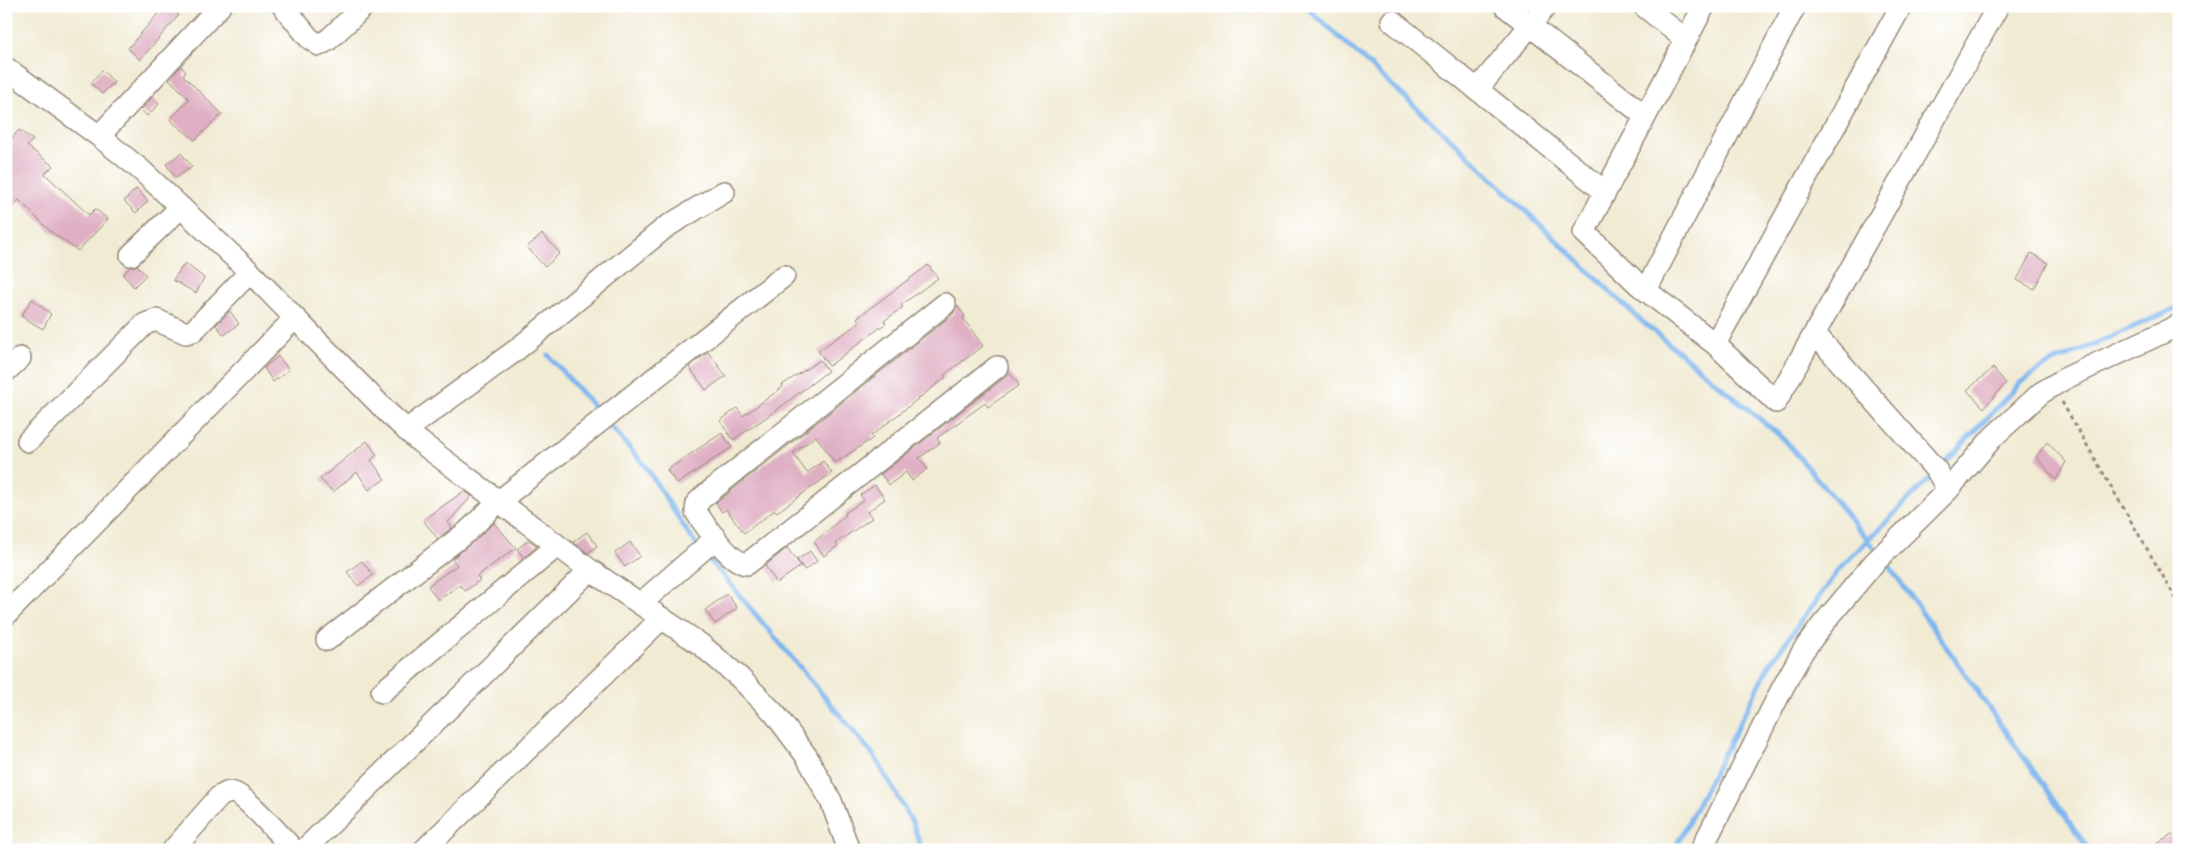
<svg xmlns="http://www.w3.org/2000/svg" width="2185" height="856" font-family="Dekko,sans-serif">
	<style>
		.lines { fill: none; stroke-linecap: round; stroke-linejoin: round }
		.stream { stroke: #7eb6ee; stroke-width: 5 }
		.building { fill: #dfafc3 }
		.minor-casing { stroke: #968a79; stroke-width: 24 }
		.path { stroke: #968a79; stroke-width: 3; stroke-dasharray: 4 4; stroke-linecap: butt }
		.minor { stroke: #fff; stroke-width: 21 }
	</style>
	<rect width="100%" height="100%" fill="#fff"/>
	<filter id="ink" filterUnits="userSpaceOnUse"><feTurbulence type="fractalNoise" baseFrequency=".02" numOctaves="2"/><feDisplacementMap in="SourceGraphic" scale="10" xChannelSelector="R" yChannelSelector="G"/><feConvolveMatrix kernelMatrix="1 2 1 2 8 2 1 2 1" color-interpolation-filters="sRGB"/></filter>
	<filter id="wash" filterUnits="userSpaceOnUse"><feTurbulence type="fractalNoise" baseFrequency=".0096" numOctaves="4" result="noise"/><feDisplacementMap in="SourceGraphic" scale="20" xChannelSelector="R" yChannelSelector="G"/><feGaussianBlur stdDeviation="1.12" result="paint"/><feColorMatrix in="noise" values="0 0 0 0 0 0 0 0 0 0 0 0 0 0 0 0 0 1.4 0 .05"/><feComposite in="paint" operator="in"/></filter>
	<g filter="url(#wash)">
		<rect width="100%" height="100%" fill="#f1ebd4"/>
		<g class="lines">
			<!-- stream -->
			<path class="stream" d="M 1305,6 L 1455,143 L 1638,318 L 1784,439 L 1878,552
				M 548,355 L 601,415
				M 607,422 L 646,467 L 690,536 L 699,547
				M 1941,467 L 2021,382 L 2047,365 L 2179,307
				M 705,554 L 875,757 L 913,824 L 922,850
				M 1885,560 L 2089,850
				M 1674,850 L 1770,664 L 1839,569 L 1933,475"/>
		</g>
		<g id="blocks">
			<!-- building -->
			<path class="building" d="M 165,6 L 170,6 L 179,15 L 140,60 L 128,48 Z
				M 181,66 L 186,72 L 183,75 L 222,114 L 195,140 L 170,120 L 189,99 L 169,79 Z
				M 102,70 L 114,82 L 102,94 L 91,83 Z
				M 152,97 L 159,104 L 147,116 L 141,110 Z
				M 19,130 L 33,140 L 27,146 L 53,166 L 45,174 L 89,215 L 95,209 L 108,219 L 78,251 L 50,231 L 19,200 L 6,213 L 6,144 Z
				M 181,153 L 192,167 L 176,178 L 166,164 Z
				M 136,189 L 148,201 L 136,213 L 124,201 Z
				M 542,234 L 560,253 L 545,267 L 527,247 Z
				M 2031,253 L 2048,263 L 2034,289 L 2017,280 Z
				M 185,263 L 204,278 L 196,293 L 173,280 Z
				M 137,265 L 146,275 L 134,287 L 123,275 L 130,267 Z
				M 928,265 L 938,278 L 901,305 L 903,307 L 884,321 L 886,323 L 829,366 L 818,351 L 860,322 L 857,318 Z
				M 32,299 L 51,314 L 43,329 L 21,316 Z
				M 957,305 L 965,316 L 963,318 L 983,346 L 944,375 L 946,377 L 871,436 L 873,438 L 835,463 L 816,436 L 793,453 L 807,473 L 823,461 L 832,473 L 777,512 L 775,510 L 744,533 L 726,509 L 722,512 L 716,503 L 953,314 Z
				M 230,311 L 239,324 L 224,335 L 216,325 Z
				M 708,352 L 726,376 L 706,390 L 689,367 Z
				M 278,356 L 289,370 L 273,382 L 264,368 Z
				M 820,360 L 828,371 L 774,412 L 733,440 L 720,421 L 737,408 L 743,416 L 783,387 L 782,385 Z
				M 1993,368 L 2006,383 L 1984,408 L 1967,390 Z
				M 1009,372 L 1019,385 L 988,407 L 985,403 L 937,438 L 940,443 L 919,458 L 927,469 L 912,481 L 906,472 L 889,485 L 881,474 L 1005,377 Z
				M 722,433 L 732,447 L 677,484 L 667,470 Z
				M 367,441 L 377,455 L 371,460 L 385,479 L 369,490 L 357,472 L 333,492 L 320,479 Z
				M 2047,442 L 2066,462 L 2056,480 L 2036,457 Z
				M 875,485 L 885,499 L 867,512 L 872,518 L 836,543 L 838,546 L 824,556 L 814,542 L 846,515 L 845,513 L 864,500 L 860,495 Z
				M 464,491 L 472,496 L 448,522 L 452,528 L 438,539 L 423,520 Z
				M 494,523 L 516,548 L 477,576 L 480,580 L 465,591 L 460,585 L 438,600 L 428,586 L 457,565 L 452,559 Z
				M 587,532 L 597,546 L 588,553 L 573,542 Z
				M 529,540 L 537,546 L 524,558 L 517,549 Z
				M 630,542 L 640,556 L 625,567 L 615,553 Z
				M 787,548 L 801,566 L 777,583 L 765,566 Z
				M 810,551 L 817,561 L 805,570 L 797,560 Z
				M 362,561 L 373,575 L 358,586 L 347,572 Z
				M 727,594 L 737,608 L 715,624 L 705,610 Z
				M 2179,830 L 2179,850 L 2145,850 Z"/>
		</g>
	</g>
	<g filter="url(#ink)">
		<use href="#blocks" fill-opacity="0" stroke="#968a79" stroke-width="1"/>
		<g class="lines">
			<defs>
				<path id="minor" d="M 283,6 L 309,38 L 319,45 L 328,40 L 364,6
					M 1505,6 L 1645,116
					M 1644,6 L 1686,40
					M 1704,6 L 1584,232 L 1639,285 L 1715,344 L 1776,402 L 1998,6
					M 1392,21 L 1605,192
					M 6,68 L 99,136 L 141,170 L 250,272 L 388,413 L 420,442 L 590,570 L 700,644 L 740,678 L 775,714 L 807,757 L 831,801 L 849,850
					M 1477,90 L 1546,6
					M 99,136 L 220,6
					M 131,255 L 181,207
					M 1646,290 L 1795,6
					M 945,304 L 703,497 L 697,503 L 696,512 C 705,525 730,563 747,564 L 997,367
					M 1816,335 L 1937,471 L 1948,490
					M 1715,344 L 1901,6
					M 6,371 L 20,358
					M 406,430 L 515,351 L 666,227 L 724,192
					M 28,441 L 145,324 L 156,320 L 186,333 L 193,331 L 250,272
					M 640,604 L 716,538
					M 6,615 L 295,318
					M 327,640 L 468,531 L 498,502 L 784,276
					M 382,692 L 557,546
					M 173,850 L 219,797 C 224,794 228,791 234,793 C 245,795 283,839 294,850
					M 304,850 L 590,570
					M 424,850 L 662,618
					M 1701,850 L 1783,687 L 1803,651 L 1823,624 L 1874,563 L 1948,490 L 1993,437 L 2041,393 L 2064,379 L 2179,325"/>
			</defs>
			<!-- minor casing -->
			<use href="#minor" class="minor-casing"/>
			<!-- path -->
			<path class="path" d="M 2062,402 L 2179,604"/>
			<!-- minor -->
			<use href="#minor" class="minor"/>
		</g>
	</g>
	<!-- margin -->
	<rect width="2185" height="856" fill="none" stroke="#fff" stroke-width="25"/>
</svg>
